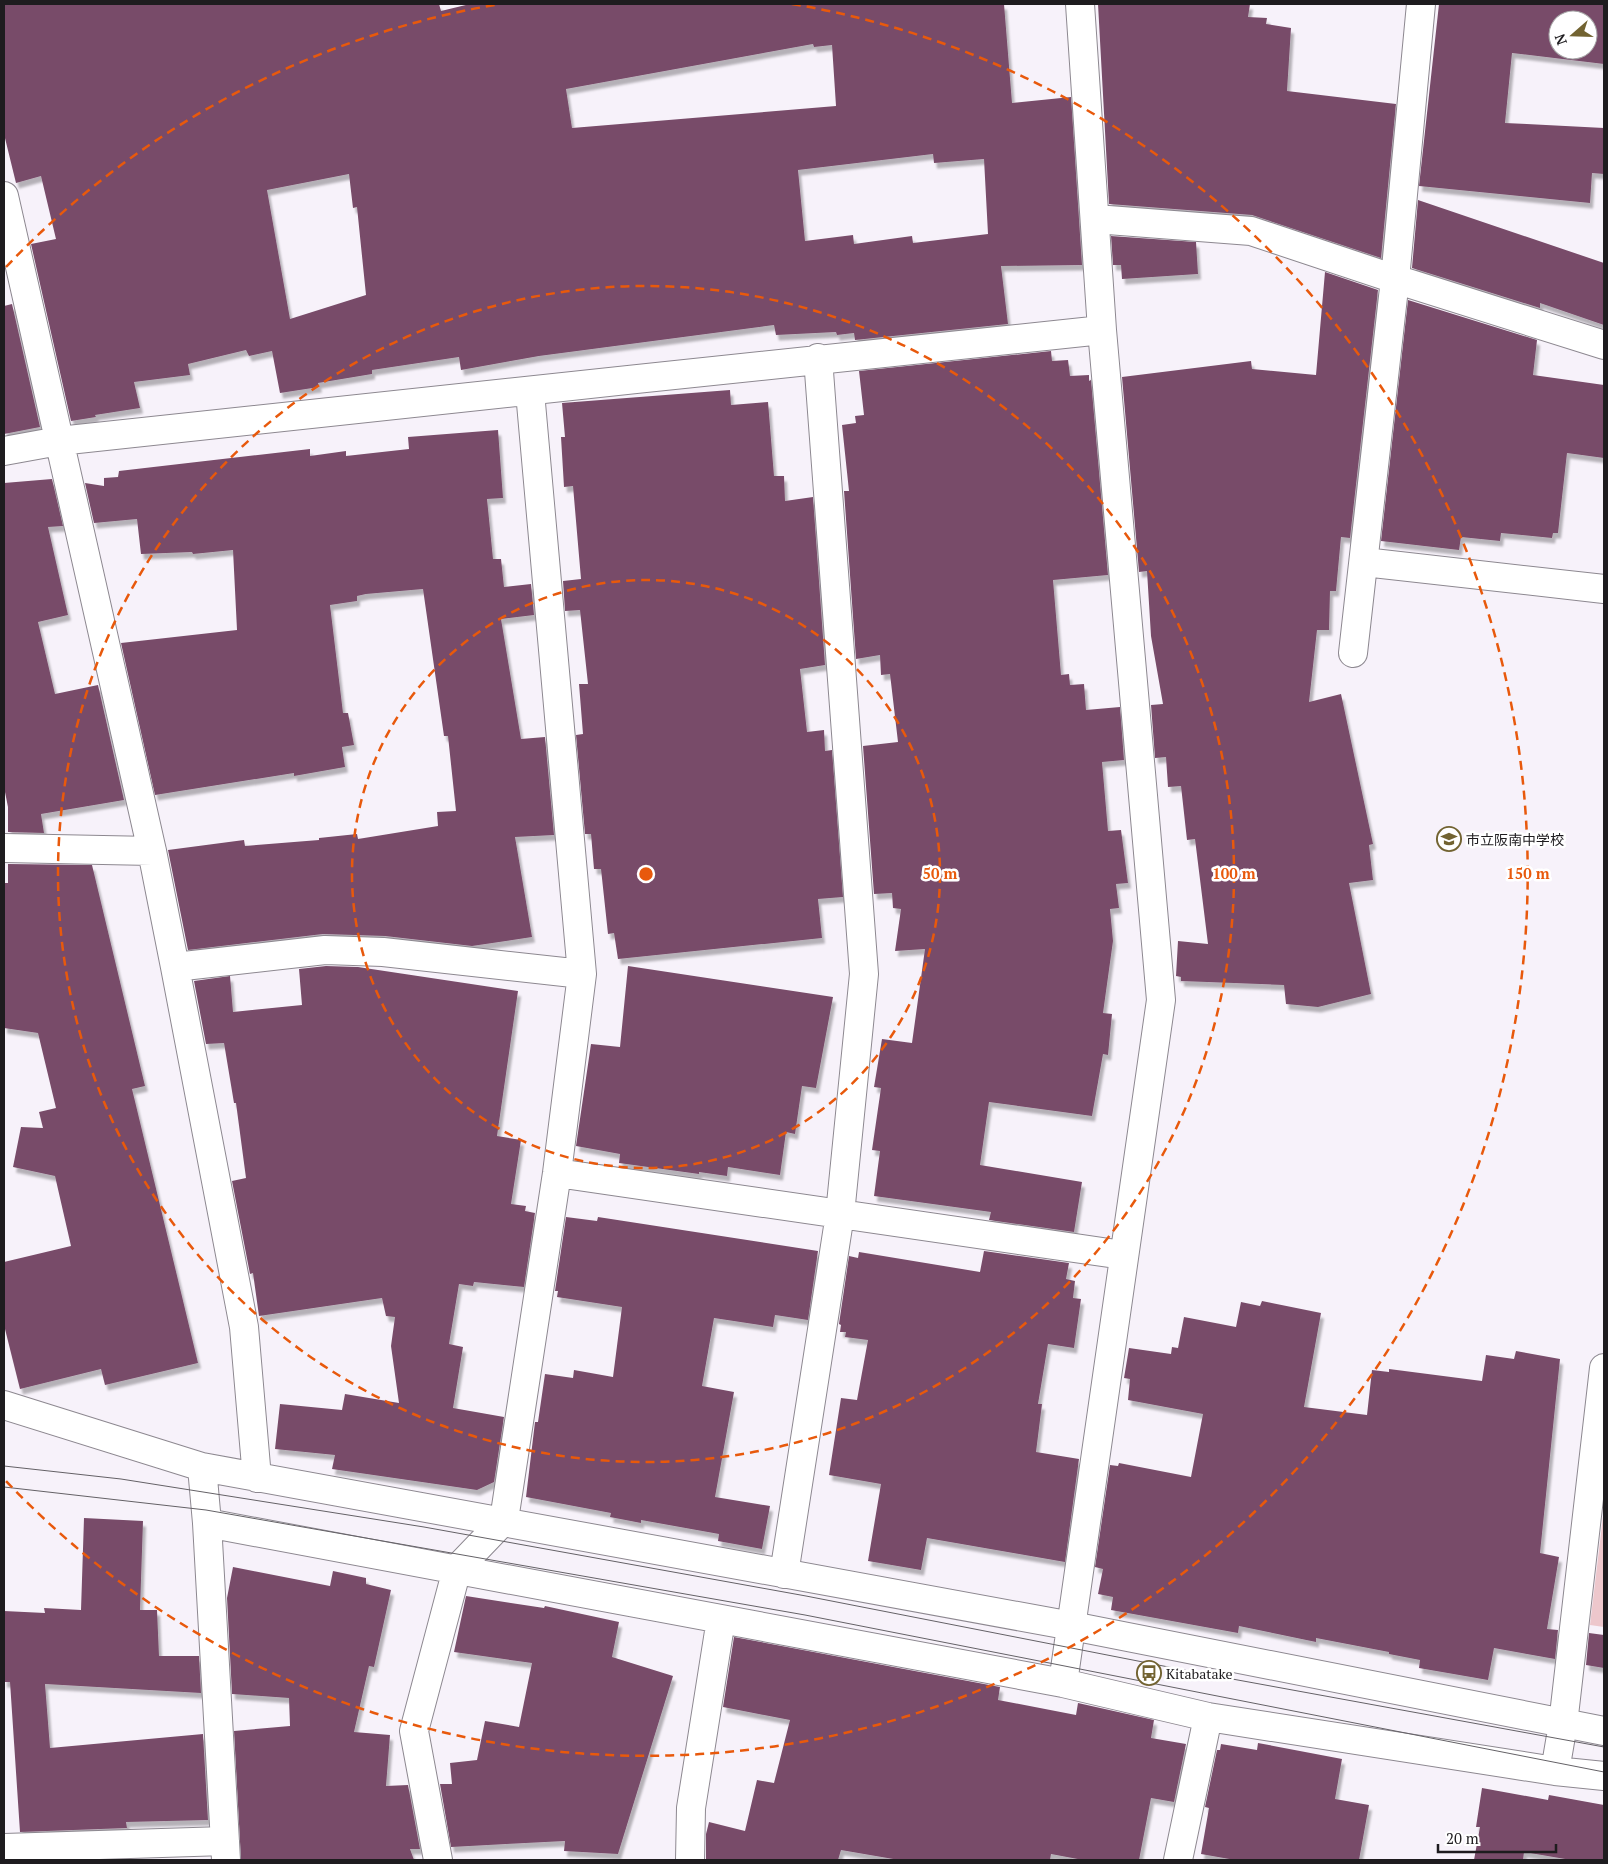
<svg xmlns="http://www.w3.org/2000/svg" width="1608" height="1864" font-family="'PT Serif','Noto Sans JP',serif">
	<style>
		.green { fill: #edc7cc }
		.building { fill: #784c69; fill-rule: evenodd; filter: url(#shadow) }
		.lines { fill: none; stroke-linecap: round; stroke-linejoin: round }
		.minor-casing { stroke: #8d8890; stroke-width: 30 }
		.minor { stroke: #fff; stroke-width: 28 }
		.tram { stroke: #646166; stroke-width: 1 }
		.ring { fill: none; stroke: #e8590c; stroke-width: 2.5; stroke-dasharray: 9 6 }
		.labels { text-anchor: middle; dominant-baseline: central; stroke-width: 5; stroke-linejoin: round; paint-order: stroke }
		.poi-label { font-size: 14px; fill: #1e1c1f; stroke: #fff; text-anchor: start }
		.centre { fill: #e8590c; stroke: #fff; stroke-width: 2.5 }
		.ring-label { font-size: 15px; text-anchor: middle; font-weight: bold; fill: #e8590c; stroke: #fff; stroke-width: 5; stroke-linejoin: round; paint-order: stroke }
	</style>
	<defs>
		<filter id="shadow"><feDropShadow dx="3" dy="5.5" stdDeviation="1" flood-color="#0004"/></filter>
	</defs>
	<rect width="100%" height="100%" fill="#f7f2fa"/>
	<!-- green -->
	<path class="green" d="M 1604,1508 L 1604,1627 L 1590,1625 Z"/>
	<!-- building -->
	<path class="building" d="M 4,4 L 439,4 L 441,11 L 470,4 L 1004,4 L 1012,103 L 1071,97 L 1082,265 L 1001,266 L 1008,324 L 855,340 L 854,333 L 837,335 L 836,332 L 776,335 L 774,325 L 539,356 L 461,370 L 459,357 L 372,370 L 372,374 L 318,383 L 319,387 L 280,393 L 272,351 L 249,356 L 246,350 L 188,364 L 190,375 L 134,382 L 140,408 L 95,415 L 96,417 L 71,421 L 31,244 L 56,239 L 41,176 L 16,183 L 4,134 ZM 813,44 L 814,47 L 832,45 L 836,106 L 572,128 L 566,89 ZM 933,154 L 934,163 L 984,159 L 988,234 L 913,243 L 912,236 L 854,244 L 853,235 L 805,241 L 798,170 ZM 349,174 L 353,208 L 357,207 L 366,295 L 290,319 L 267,190 Z
		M 1098,4 L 1250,4 L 1248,17 L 1267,18 L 1266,24 L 1291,28 L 1287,91 L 1396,104 L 1381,258 L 1252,215 L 1109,204 Z
		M 1439,4 L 1604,4 L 1604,64 L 1512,53 L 1505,123 L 1604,128 L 1604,174 L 1592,173 L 1590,203 L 1419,186 ZM 1558,20 L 1588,20 L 1588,50 L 1558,50 Z
		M 1418,200 L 1604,263 L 1604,325 L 1540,303 L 1540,308 L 1412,268 Z
		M 1111,236 L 1196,242 L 1198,274 L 1122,279 L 1121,265 L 1113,265 Z
		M 1325,272 L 1378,290 L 1350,538 L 1341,537 L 1336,591 L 1330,591 L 1329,630 L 1317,630 L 1309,702 L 1341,694 L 1373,844 L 1369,845 L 1373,880 L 1349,883 L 1371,994 L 1318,1007 L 1286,1004 L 1284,985 L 1181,981 L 1181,977 L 1176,976 L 1178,941 L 1208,944 L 1195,839 L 1187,840 L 1181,786 L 1168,787 L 1166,757 L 1155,758 L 1151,705 L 1163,704 L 1151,636 L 1147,571 L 1139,572 L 1122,377 L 1251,361 L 1252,369 L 1316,375 Z
		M 1408,300 L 1537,340 L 1533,375 L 1604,385 L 1604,458 L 1567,453 L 1558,533 L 1553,533 L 1552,538 L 1501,533 L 1500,541 L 1461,537 L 1459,550 L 1381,541 Z
		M 12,304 L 40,427 L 4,434 L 4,306 Z
		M 1051,351 L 1052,361 L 1068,360 L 1070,376 L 1089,375 L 1089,381 L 1091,380 L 1108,575 L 1053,580 L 1061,675 L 1069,674 L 1070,685 L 1084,684 L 1086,710 L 1120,707 L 1124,760 L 1102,762 L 1108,831 L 1121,830 L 1128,883 L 1116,884 L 1119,908 L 1110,909 L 1113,941 L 1103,1013 L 1112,1014 L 1108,1055 L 1103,1054 L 1092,1116 L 989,1102 L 980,1165 L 1082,1182 L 1074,1232 L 989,1220 L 991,1212 L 874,1196 L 880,1151 L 872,1150 L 881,1088 L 874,1087 L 882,1039 L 912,1043 L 925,949 L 895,951 L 901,909 L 893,908 L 892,893 L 874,894 L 863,746 L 898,742 L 890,674 L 881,675 L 880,655 L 856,659 L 844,491 L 849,491 L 842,425 L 856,423 L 855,416 L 864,415 L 859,371 Z
		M 730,390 L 731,405 L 768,402 L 774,476 L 784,476 L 785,501 L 813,497 L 825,665 L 800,669 L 807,732 L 824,730 L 825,751 L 832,750 L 843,897 L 818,899 L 822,938 L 618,959 L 614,933 L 608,934 L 601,869 L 594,869 L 591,834 L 585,834 L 576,735 L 583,734 L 579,684 L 588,684 L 580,610 L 565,611 L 563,581 L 581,579 L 573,486 L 564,487 L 561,437 L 565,437 L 562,403 Z
		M 498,430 L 503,498 L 487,499 L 493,559 L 501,559 L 504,587 L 531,584 L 534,615 L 501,619 L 521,739 L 545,737 L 554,835 L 515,837 L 532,937 L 472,946 L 385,936 L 323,934 L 188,950 L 168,850 L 244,840 L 245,846 L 319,840 L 319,838 L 357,834 L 358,839 L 438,826 L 437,812 L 456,811 L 448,736 L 444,736 L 423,589 L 366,594 L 357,596 L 357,601 L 330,605 L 343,713 L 348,713 L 354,745 L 342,747 L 345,767 L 294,776 L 294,773 L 155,795 L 121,643 L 237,630 L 233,550 L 193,554 L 192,552 L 141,554 L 137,519 L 94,523 L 85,483 L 104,486 L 104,478 L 118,477 L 119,471 L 310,449 L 310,456 L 346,451 L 346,456 L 409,449 L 408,437 Z
		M 52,479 L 63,526 L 48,527 L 68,615 L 38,622 L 55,694 L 98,685 L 124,800 L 41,814 L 44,833 L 8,832 L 8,807 L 4,787 L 4,483 Z
		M 8,864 L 92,865 L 145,1086 L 132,1089 L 198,1363 L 105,1385 L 101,1369 L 20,1389 L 4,1325 L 4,1262 L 71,1246 L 55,1176 L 13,1167 L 21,1127 L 43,1128 L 39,1112 L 56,1108 L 38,1033 L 4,1028 L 4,883 L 8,883 Z
		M 326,966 L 358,967 L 518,991 L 497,1136 L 521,1140 L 511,1204 L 526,1206 L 525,1211 L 535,1213 L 524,1287 L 474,1282 L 473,1286 L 459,1284 L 449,1344 L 463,1347 L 453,1408 L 504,1417 L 494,1482 L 477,1490 L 332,1469 L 335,1455 L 275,1449 L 280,1404 L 342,1410 L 345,1394 L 399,1403 L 391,1346 L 395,1317 L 386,1316 L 382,1298 L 259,1316 L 253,1273 L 250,1274 L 232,1181 L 246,1178 L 236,1103 L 234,1103 L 224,1043 L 206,1044 L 194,981 L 230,976 L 233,1012 L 302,1005 L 299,969 Z
		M 628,966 L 833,997 L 816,1088 L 802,1086 L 795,1134 L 786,1132 L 780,1175 L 728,1167 L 727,1176 L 699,1172 L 699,1174 L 619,1163 L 620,1154 L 576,1146 L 591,1044 L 620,1047 Z
		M 566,1217 L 597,1221 L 598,1217 L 818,1251 L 808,1320 L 775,1315 L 773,1327 L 714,1318 L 702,1386 L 734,1392 L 715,1497 L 770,1506 L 762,1549 L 718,1541 L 719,1534 L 641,1520 L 641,1523 L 610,1517 L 611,1513 L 526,1497 L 535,1422 L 538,1422 L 545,1374 L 573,1378 L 574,1370 L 613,1377 L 622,1307 L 557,1297 L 558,1291 L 555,1291 Z
		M 984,1251 L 1069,1263 L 1066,1279 L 1075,1281 L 1073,1298 L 1081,1299 L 1074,1348 L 1048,1344 L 1038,1404 L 1042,1404 L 1036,1452 L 1079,1459 L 1065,1562 L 927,1538 L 921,1570 L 868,1561 L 881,1484 L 829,1475 L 841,1398 L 857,1400 L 868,1340 L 845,1337 L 846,1332 L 840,1332 L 841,1325 L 839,1324 L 849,1256 L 858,1258 L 859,1252 L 980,1272 Z
		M 1262,1301 L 1321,1313 L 1304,1407 L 1367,1415 L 1372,1370 L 1389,1372 L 1389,1369 L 1482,1381 L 1486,1355 L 1514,1359 L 1516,1351 L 1560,1359 L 1540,1553 L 1559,1557 L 1547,1629 L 1558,1630 L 1555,1659 L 1494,1648 L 1488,1680 L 1419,1668 L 1420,1660 L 1389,1654 L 1389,1652 L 1316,1638 L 1316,1642 L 1239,1626 L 1238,1633 L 1111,1610 L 1113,1597 L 1098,1594 L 1103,1569 L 1095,1567 L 1110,1465 L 1118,1466 L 1119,1463 L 1191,1477 L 1203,1414 L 1128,1400 L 1130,1379 L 1124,1378 L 1129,1348 L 1171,1354 L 1172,1347 L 1178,1348 L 1184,1317 L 1236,1327 L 1241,1302 L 1260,1306 Z
		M 84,1518 L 143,1521 L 140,1610 L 157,1610 L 159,1656 L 199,1656 L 201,1693 L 45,1684 L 50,1748 L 203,1734 L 208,1820 L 126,1822 L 127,1828 L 20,1832 L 10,1682 L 4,1682 L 4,1611 L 45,1613 L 44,1608 L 81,1610 Z
		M 233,1567 L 330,1586 L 333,1571 L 366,1578 L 366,1584 L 391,1590 L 374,1667 L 369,1666 L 354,1732 L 390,1735 L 386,1786 L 408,1785 L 420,1849 L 410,1849 L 414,1860 L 241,1860 L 234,1731 L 290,1726 L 289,1698 L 232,1694 L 227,1598 Z
		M 466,1596 L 544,1608 L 545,1606 L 619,1622 L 612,1657 L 673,1676 L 618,1854 L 564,1851 L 565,1841 L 451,1847 L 440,1784 L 452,1784 L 450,1763 L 477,1760 L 485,1721 L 519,1727 L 532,1663 L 454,1652 Z
		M 1589,1633 L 1604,1635 L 1604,1668 L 1586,1665 Z
		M 734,1637 L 1000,1687 L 998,1700 L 1076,1715 L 1078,1703 L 1154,1720 L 1151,1738 L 1186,1744 L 1174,1802 L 1151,1798 L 1139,1860 L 1083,1860 L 1051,1854 L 1050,1860 L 899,1860 L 841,1850 L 838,1860 L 706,1860 L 706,1834 L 709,1822 L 745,1831 L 757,1780 L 774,1783 L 790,1720 L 723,1707 Z
		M 1258,1743 L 1342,1759 L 1335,1799 L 1369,1805 L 1359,1860 L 1235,1860 L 1201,1854 L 1209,1808 L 1205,1807 L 1217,1750 L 1220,1750 L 1221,1744 L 1257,1750 Z
		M 1482,1788 L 1548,1800 L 1549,1795 L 1604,1805 L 1604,1860 L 1571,1860 L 1524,1852 L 1523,1860 L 1474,1860 L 1480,1827 L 1476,1827 Z"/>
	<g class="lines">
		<defs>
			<path id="minor" d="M 4,196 L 152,851 L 175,967 L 244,1327 L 257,1478
				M 1095,219 L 1251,231 L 1395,279 L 1604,345
				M 4,451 L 59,441 C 407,405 754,365 1102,330
				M 1364,562 L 1604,589
				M 1353,653 L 1395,279 L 1421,4
				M 4,848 L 152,851
				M 175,967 L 325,950 L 383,952 L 582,974
				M 557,1173 L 1123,1255
				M 4,1405 L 202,1467 L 1072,1626 L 1604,1731
				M 202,1467 L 207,1523 L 226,1860
				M 207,1523 L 1063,1683 L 1208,1717 L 1555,1771 L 1604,1776
				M 784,1574 L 840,1214 L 864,974 L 818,358
				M 1063,1683 L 1161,1000 L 1102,330 L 1080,4
				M 1555,1771 L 1563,1724 L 1604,1368
				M 4,1848 L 225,1841
				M 438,1860 L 414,1731 L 457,1569 L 504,1520 L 557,1173 L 582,974 L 530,392
				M 690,1860 L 691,1808 L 721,1619
				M 1178,1860 L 1208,1717"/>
		</defs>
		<!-- minor casing -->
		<use href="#minor" class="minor-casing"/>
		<!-- minor -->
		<use href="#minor" class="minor"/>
		<!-- tram -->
		<path class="tram" d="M 4,1466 L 121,1479 L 424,1527 L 806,1596 L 1194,1672 L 1604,1747
			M 4,1487 L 206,1510 L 805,1615 L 1604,1772"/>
	</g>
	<!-- distance rings -->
	<g class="ring">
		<circle cx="646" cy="874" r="294"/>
		<circle cx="646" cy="874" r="588"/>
		<path d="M6 267A882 882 0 0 1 500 4M792 4A882 882 0 1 1 6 1481"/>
	</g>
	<!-- icons -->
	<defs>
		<symbol id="school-ring" viewBox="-11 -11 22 22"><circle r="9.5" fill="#fff" stroke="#726331" stroke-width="1.5"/><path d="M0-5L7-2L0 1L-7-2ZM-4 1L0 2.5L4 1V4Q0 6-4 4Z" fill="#726331"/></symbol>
		<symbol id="bus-ring" viewBox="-11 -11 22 22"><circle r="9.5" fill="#fff" stroke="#726331" stroke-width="1.5"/><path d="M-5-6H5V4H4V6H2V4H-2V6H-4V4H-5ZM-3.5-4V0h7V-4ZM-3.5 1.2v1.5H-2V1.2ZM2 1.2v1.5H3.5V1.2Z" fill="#726331"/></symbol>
	</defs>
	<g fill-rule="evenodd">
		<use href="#school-ring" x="1435" y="825" width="28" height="28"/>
		<use href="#bus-ring" x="1135" y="1659" width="28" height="28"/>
	</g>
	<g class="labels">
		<!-- poi labels -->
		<g class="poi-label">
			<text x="1466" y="839">市立阪南中学校</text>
			<text x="1166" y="1673">Kitabatake</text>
		</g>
	</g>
	<circle cx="646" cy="874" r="8" class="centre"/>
	<g class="ring-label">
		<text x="940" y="879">50 m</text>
		<text x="1234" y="879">100 m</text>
		<text x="1528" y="879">150 m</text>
	</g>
	<!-- border -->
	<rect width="1608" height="1864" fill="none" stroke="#1e1c1f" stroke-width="10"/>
	<!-- north arrow -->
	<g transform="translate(1573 35) rotate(250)"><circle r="24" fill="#ffffff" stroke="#a5a4a5"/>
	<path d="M0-4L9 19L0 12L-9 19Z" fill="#726331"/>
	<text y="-8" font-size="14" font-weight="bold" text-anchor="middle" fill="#1e1c1f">N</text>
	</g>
	<!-- scale -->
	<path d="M1438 1844v8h118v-8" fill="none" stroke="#1e1c1f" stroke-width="2.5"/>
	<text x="1446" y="1844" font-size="15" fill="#1e1c1f" stroke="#ffffff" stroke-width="4" paint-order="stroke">20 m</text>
</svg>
